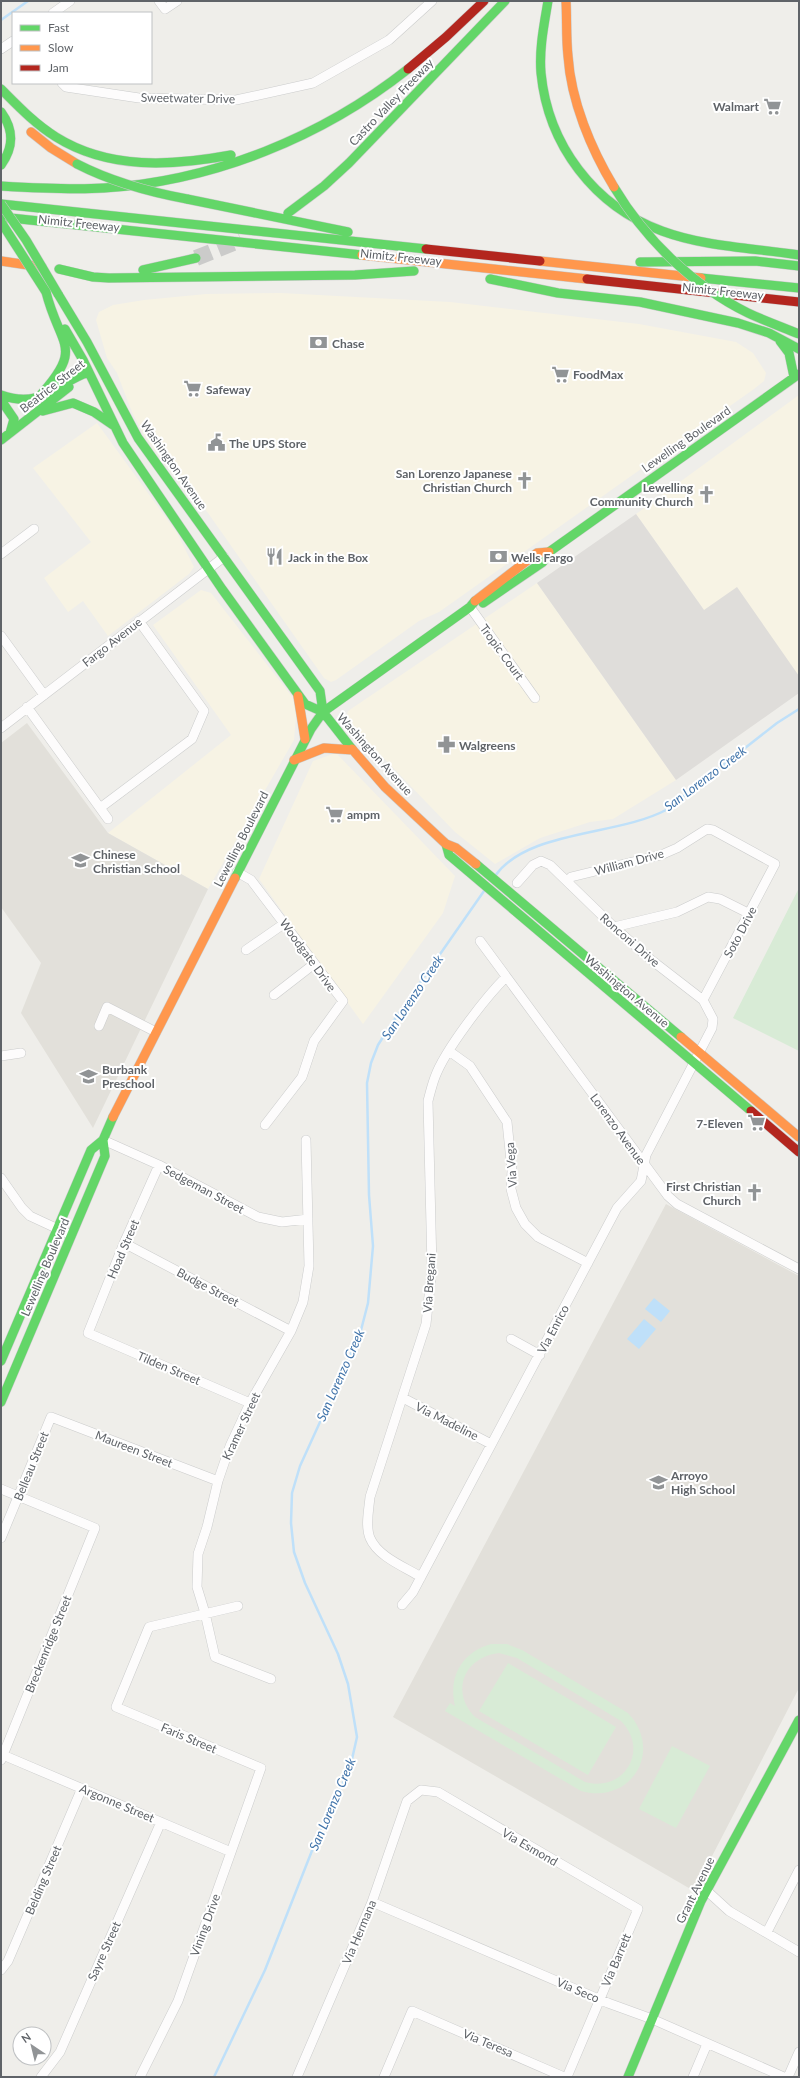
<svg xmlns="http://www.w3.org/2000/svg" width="800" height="2078" font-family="Lato,sans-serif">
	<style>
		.commercial { fill: #f7f3e4 }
		.industrial { fill: #dfddda }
		.education { fill: #e2e0da }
		.green { fill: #d8ebd6; fill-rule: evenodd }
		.water { fill: #bfe0f9 }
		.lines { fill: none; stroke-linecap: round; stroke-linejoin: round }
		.stream { stroke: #bfe0f9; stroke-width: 2.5 }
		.highway-tunnel { stroke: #cbcbca; stroke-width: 16; stroke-dasharray: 16 8; stroke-linecap: butt }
		.street-casing { stroke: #cbcccc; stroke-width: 10 }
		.fast-casing { stroke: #cacacb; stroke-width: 10 }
		.slow-casing { stroke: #cacacb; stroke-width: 10 }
		.jam-casing { stroke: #cacacb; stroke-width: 10 }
		.street { stroke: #fdfcfc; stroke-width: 9 }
		.fast { stroke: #63d668; stroke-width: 9 }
		.slow { stroke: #ff974d; stroke-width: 9 }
		.jam { stroke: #b3261e; stroke-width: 9 }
		.fast-bridge-casing { stroke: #cacacb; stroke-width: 10; stroke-linecap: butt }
		.slow-bridge-casing { stroke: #cacacb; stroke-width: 10; stroke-linecap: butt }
		.fast-bridge { stroke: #63d668; stroke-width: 9 }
		.slow-bridge { stroke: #ff974d; stroke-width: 9 }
		.labels { text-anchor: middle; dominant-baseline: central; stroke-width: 4; stroke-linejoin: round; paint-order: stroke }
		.street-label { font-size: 12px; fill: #5f6368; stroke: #fff }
		.poi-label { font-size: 12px; font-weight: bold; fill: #5f6368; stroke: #fff; text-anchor: start }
		.water-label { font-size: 13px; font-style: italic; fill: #4174aa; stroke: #fff }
	</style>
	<rect width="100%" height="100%" fill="#efeeea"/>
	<!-- commercial -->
	<path class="commercial" d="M 281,293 L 450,302 L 639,324 L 736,342 L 753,353 L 766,373 L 764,381 L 754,389 L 439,612 L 419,621 L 336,680 L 331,682 L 324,678 L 208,513 L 201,504 L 188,495 L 145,437 L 132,412 L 117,373 L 107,358 L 96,320 L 99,312 L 113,305 L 144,300 L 206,294 Z
		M 799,395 L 799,676 L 704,610 L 636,514 Z
		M 97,423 L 177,533 L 194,567 L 189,574 L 108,636 L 83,601 L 68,612 L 44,578 L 91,542 L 33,468 Z
		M 537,583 L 676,780 L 613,819 L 590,822 L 540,838 L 495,864 L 455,832 L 346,719 L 348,711 Z
		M 201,590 L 211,593 L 297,703 L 294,740 L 208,889 L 108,833 L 231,735 L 153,625 Z
		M 336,753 L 455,876 L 443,913 L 363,1024 L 259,879 L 313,761 Z"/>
	<!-- industrial -->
	<path class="industrial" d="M 636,514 L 704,610 L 737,587 L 799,676 L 799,693 L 676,780 L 537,583 Z"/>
	<!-- education -->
	<path class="education" d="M 27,723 L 108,833 L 208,889 L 93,1128 L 21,1013 L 41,963 L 1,907 L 1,743 Z
		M 666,1204 L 799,1276 L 799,1688 L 694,1891 L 393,1717 Z"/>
	<!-- green -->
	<path class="green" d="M 799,888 L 799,1051 L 733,1018 Z
		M 491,1644 L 507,1644 L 522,1650 L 628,1713 C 664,1751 631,1805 581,1791 L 445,1711 L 450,1703 L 455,1706 C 448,1677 462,1652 491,1644 ZM 499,1653 L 517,1658 L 621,1721 C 650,1750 624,1793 585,1782 L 475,1717 C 450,1692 464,1657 499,1653 Z
		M 508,1663 L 616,1727 L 588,1775 L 479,1711 Z
		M 672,1746 L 710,1766 L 676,1828 L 639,1809 Z"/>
	<!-- water -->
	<path class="water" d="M 654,1298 L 670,1311 L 661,1322 L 645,1309 Z
		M 644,1319 L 656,1329 L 639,1349 L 627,1339 Z"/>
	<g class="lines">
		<!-- stream -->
		<path class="stream" d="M 1,20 L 28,1
			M 495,876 C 527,830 617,836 666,810 L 777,723 L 799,709
			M 214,2077 L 265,1970 L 317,1838 L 350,1768 L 357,1737 L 348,1684 L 338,1654 L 305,1583 L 294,1552 L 291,1523 L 292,1493 L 300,1466 L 360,1334 L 368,1303 L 373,1246 L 369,1195 L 367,1083 L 371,1063 L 378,1045 L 390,1026 L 484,891"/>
		<!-- highway-tunnel -->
		<path class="highway-tunnel" d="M 196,258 L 241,240"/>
		<defs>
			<path id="street" d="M 159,1 L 165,9 L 177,1
				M 53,13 L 70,1
				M 1,49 L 13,41
				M 62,83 L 66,87 L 139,98 L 236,100 L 313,83 L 389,40 L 432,1
				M 1,554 L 34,529
				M 470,607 L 535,698
				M 1,636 L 44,695
				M 27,707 L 108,819
				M 1,728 L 224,557
				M 100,808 L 192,739 L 204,711 L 139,621
				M 237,872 L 251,880 L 343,1001 L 314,1041 L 302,1077 L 265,1125
				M 568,882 L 571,877 L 661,855 L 677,848 L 707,829 L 713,830 L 775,864 L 703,1000
				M 614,927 L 677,912 L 708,897 L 720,899 L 750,914
				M 480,941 L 668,1196 L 677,1204 L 799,1269
				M 246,950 L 285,923
				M 274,995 L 314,964
				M 99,1026 L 107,1007 L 156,1032
				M 449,1051 L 470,1066 L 507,1122 L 512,1171 L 511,1189 L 516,1208 L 525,1224 L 538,1237 L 588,1263
				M 1,1056 L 21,1053
				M 103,1140 L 159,1165 L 258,1217 L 282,1222 L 308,1219
				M 159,1165 L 124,1243 L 88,1333 L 250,1403
				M 1,1178 L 22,1208 L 30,1216 L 71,1235
				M 124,1243 L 291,1331
				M 511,1339 L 540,1355
				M 403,1398 L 491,1444
				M 1,1489 L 95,1528 L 1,1760
				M 1,1538 L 51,1417 L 218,1481
				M 421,1577 C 405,1567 378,1557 370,1538 C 365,1526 369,1509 370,1497 L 426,1324 L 432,1268 L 428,1101 C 430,1093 432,1085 435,1077 C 445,1050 485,998 506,977
				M 402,1605 L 413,1592 L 617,1208 L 641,1181 L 646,1155 L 712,1028 L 713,1019 L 703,1000 L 650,959 L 614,927 L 550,865 L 541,861 L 533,865 L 517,883
				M 271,1679 L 215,1657 L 205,1613 L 197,1587 L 198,1554 L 207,1527 L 218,1481 L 230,1446 L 250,1403 L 291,1331 L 303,1302 L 309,1266 L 306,1140
				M 3,1755 L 231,1852
				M 706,1890 L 729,1911 L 799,1952
				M 372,1902 L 608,2003 L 652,2019 L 784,2077
				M 767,1932 L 799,1870
				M 1,1970 L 8,1961 L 82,1788
				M 41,2077 L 60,2052 L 161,1822
				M 140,2077 L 178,2001 L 261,1768 L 116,1707 L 149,1627 L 238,1606
				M 297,2077 L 372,1902 L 407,1801 L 421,1790 L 438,1792 L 638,1909 L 567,2077
				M 384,2077 L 412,2011 L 564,2077
				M 693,2077 L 707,2044
				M 788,2077 L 799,2052"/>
			<path id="fast" d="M 548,1 C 544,25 539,49 541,73 C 548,145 594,206 662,231 C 705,247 754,248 799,255
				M 1,89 C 18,106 35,124 56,137 C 109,170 172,166 231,155
				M 1,112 C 14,130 14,147 1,165
				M 1,186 C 35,188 70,190 104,188 C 214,181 322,137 408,69
				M 187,199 L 348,232
				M 1,204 L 426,249
				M 288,213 L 324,186 L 349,163 L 505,1
				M 1,217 L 362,255
				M 640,262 L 755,261 L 799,266
				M 59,269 L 93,277 L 109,278 L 355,275 L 414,271
				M 143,270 L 196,258
				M 701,278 L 799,288
				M 490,279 L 558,293 L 640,302 L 738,323 L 769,333 L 799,349
				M 58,294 L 87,342 L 138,438 L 320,691 L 323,712
				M 65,329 L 83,360 L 123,443 L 222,589 L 305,704 L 323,712 L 352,749
				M 780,341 L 789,353 L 794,377
				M 1,395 C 41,409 54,385 88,372
				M 37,399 C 86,346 60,348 46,292
				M 1,400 L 14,419 L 10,433
				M 43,411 L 73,403 L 94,412 L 113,425
				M 1,440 L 69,387
				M 483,603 L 543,562 L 549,552 L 799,374
				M 446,844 L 449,855 L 751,1111
				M 476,864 L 681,1037
				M 235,878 L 311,729 L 323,712 L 470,607 L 475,601
				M 1,1361 L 91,1150 L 103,1140 L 113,1117
				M 1,1402 L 105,1156 L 103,1140
				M 628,2077 L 701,1901 L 799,1720"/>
			<path id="slow" d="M 31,132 L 51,148 L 77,164
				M 362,255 L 587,279
				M 1,261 L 42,267
				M 540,261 L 701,278
				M 475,601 L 537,553 L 549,552
				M 298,696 L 305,739
				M 352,749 L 385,787 L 446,844 L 456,848 L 476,864
				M 294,760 L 324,748 L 353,750
				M 681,1037 L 799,1137
				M 113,1117 L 235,878"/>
			<path id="jam" d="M 408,69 L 446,37 L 484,1
				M 426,249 L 540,261
				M 587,279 L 799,302
				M 751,1111 L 799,1152"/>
		</defs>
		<!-- street casing -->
		<use href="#street" class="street-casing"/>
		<!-- fast casing -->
		<use href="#fast" class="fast-casing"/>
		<!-- slow casing -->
		<use href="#slow" class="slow-casing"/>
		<!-- jam casing -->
		<use href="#jam" class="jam-casing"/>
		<!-- street -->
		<use href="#street" class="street"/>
		<!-- fast -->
		<use href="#fast" class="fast"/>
		<!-- slow -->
		<use href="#slow" class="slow"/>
		<!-- jam -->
		<use href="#jam" class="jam"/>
		<defs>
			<path id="fast-bridge" d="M 77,164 C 112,182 149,192 187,199
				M 614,187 C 645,239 693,286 748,313 C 765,321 782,327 799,334
				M 1,204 L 26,240 L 58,294
				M 1,222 L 46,292"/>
			<path id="slow-bridge" d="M 566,1 C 567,19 566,38 568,56 C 571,101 591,149 614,187"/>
		</defs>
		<!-- fast-bridge casing -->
		<use href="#fast-bridge" class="fast-bridge-casing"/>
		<!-- slow-bridge casing -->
		<use href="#slow-bridge" class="slow-bridge-casing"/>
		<!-- fast-bridge -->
		<use href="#fast-bridge" class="fast-bridge"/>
		<!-- slow-bridge -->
		<use href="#slow-bridge" class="slow-bridge"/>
	</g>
	<!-- icons -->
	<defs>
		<symbol id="supermarket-bare" viewBox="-9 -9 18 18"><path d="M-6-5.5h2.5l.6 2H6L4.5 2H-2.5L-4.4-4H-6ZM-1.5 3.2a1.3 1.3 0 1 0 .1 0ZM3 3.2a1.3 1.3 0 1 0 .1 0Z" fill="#919496" stroke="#fff" stroke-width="2.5" paint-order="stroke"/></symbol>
		<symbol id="bank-bare" viewBox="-9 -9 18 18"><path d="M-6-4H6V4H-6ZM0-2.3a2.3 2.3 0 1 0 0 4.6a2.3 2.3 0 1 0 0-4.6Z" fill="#919496" stroke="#fff" stroke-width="2.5" paint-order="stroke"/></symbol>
		<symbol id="civic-bare" viewBox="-9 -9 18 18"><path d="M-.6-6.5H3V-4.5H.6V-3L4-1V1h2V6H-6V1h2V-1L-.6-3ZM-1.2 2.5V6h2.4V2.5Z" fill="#919496" stroke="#fff" stroke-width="2.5" paint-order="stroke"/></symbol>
		<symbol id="church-bare" viewBox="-9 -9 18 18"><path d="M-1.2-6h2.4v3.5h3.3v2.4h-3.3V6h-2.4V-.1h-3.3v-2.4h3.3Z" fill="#919496" stroke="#fff" stroke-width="2.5" paint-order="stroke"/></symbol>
		<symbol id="restaurant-bare" viewBox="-9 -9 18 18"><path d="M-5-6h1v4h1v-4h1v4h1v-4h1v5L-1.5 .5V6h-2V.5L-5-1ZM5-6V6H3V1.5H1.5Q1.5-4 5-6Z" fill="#919496" stroke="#fff" stroke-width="2.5" paint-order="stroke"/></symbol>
		<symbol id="pharmacy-bare" viewBox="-9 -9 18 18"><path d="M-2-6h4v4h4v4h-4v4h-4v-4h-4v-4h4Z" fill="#919496" stroke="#fff" stroke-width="2.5" paint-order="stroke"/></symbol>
		<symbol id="school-bare" viewBox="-9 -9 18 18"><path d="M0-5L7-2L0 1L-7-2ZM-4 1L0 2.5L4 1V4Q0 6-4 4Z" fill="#919496" stroke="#fff" stroke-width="2.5" paint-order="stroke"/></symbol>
	</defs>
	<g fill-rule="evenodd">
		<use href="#supermarket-bare" x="760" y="94" width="25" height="25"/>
		<use href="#bank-bare" x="306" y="330" width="25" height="25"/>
		<use href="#supermarket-bare" x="548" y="362" width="25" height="25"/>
		<use href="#supermarket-bare" x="180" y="376" width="25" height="25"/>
		<use href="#civic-bare" x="204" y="430" width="25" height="25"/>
		<use href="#church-bare" x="512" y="468" width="25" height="25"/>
		<use href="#church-bare" x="694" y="482" width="25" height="25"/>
		<use href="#restaurant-bare" x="262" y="544" width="25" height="25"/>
		<use href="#bank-bare" x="486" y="544" width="25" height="25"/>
		<use href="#pharmacy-bare" x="434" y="732" width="25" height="25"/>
		<use href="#supermarket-bare" x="322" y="802" width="25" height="25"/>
		<use href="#school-bare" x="68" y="848" width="25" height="25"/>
		<use href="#school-bare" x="76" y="1064" width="25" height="25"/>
		<use href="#supermarket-bare" x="744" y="1110" width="25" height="25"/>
		<use href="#church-bare" x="742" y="1180" width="25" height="25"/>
		<use href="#school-bare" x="646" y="1470" width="25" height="25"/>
	</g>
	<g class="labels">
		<!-- street labels -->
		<g class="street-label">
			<text transform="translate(188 98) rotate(1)">Sweetwater Drive</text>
			<text transform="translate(391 102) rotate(-46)">Castro Valley Freeway</text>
			<text transform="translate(79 223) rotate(6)">Nimitz Freeway</text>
			<text transform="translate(401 257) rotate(6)">Nimitz Freeway</text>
			<text transform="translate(723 291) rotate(6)">Nimitz Freeway</text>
			<text transform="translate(52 386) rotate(-38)">Beatrice Street</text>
			<text transform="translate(686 439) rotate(-35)">Lewelling Boulevard</text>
			<text transform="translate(174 465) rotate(55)">Washington Avenue</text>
			<text transform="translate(112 642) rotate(-38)">Fargo Avenue</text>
			<text transform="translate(502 652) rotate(54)">Tropic Court</text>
			<text transform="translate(375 754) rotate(48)">Washington Avenue</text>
			<text transform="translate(241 839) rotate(-63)">Lewelling Boulevard</text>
			<text transform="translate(629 862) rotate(-15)">William Drive</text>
			<text transform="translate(740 932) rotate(-62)">Soto Drive</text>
			<text transform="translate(630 940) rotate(41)">Ronconi Drive</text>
			<text transform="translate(308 955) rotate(54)">Woodgate Drive</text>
			<text transform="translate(627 991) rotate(40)">Washington Avenue</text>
			<text transform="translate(618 1129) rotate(54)">Lorenzo Avenue</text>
			<text transform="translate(511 1165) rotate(-94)">Via Vega</text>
			<text transform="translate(204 1189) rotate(28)">Sedgeman Street</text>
			<text transform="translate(123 1249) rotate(-67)">Hoad Street</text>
			<text transform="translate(45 1267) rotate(-67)">Lewelling Boulevard</text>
			<text transform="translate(429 1283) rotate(-86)">Via Bregani</text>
			<text transform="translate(208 1287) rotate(28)">Budge Street</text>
			<text transform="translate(553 1329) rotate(-62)">Via Enrico</text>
			<text transform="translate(169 1368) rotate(23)">Tilden Street</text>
			<text transform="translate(447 1421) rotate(27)">Via Madeline</text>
			<text transform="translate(241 1426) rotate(-65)">Kramer Street</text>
			<text transform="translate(134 1449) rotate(21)">Maureen Street</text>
			<text transform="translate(31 1466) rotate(-68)">Belleau Street</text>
			<text transform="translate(48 1644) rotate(-68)">Breckenridge Street</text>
			<text transform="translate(189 1738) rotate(23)">Faris Street</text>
			<text transform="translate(117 1803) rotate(23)">Argonne Street</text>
			<text transform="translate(530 1847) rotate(30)">Via Esmond</text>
			<text transform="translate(43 1880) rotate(-67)">Belding Street</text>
			<text transform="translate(695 1890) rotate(-64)">Grant Avenue</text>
			<text transform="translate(205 1925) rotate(-70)">Vining Drive</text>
			<text transform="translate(359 1932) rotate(-67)">Via Hermana</text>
			<text transform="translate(104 1951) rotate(-66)">Sayre Street</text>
			<text transform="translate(616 1960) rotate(-67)">Via Barrett</text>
			<text transform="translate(578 1990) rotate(23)">Via Seco</text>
			<text transform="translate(488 2043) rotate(23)">Via Teresa</text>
		</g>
		<!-- poi labels -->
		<g class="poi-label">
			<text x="759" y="106" text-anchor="end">Walmart</text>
			<text x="332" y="343">Chase</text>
			<text x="573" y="374">FoodMax</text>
			<text x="206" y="389">Safeway</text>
			<text x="229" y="443">The UPS Store</text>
			<text x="512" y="473" text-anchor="end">San Lorenzo Japanese<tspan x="512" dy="14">Christian Church</tspan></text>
			<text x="693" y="487" text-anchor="end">Lewelling<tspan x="693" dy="14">Community Church</tspan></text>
			<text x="288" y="557">Jack in the Box</text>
			<text x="511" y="557">Wells Fargo</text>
			<text x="459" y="745">Walgreens</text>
			<text x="347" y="814">ampm</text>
			<text x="93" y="854">Chinese<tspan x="93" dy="14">Christian School</tspan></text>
			<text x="102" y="1069">Burbank<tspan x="102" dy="14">Preschool</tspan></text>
			<text x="743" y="1123" text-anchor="end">7-Eleven</text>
			<text x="741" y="1186" text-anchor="end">First Christian<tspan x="741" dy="14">Church</tspan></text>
			<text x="671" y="1475">Arroyo<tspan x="671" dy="14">High School</tspan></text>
		</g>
		<!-- water labels -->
		<g class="water-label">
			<text transform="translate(705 778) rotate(-37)">San Lorenzo Creek</text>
			<text transform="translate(412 997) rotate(-56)">San Lorenzo Creek</text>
			<text transform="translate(340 1375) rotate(-66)">San Lorenzo Creek</text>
			<text transform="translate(332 1804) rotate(-67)">San Lorenzo Creek</text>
		</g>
	</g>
	<!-- border -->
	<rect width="800" height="2078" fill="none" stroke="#5f6368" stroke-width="4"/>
	<!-- legend -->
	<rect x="12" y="12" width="140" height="72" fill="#ffffff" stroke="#bfc1c3"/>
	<rect x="20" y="25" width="20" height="6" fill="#63d668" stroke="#bfc1c3"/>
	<text x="48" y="32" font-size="12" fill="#5f6368">Fast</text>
	<rect x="20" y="45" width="20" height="6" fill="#ff974d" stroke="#bfc1c3"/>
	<text x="48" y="52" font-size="12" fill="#5f6368">Slow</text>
	<rect x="20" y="65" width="20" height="6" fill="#b3261e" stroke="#bfc1c3"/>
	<text x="48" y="72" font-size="12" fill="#5f6368">Jam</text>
	<!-- north arrow -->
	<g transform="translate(32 2046) rotate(325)"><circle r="19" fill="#ffffff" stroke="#bfc1c3"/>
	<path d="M0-3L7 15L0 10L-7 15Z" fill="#919496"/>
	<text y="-6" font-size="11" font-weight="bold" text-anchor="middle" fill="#5f6368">N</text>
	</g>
</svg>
